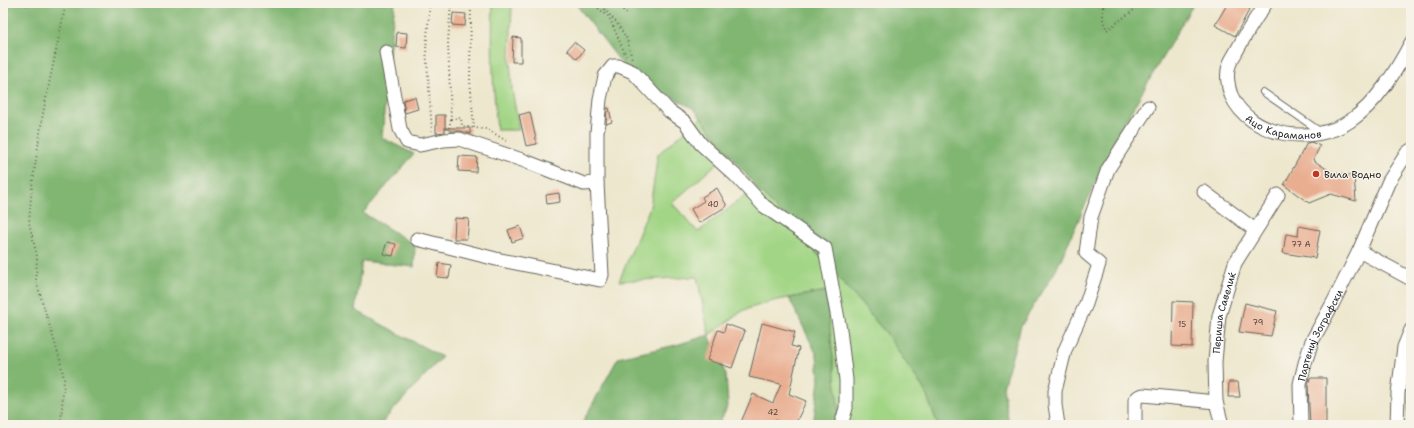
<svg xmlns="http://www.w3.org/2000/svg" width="1414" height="428" font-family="'Shantell Sans',sans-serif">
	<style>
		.green { fill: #a2d585; stroke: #5f7850 }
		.forest { fill: #81b672; stroke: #4e6947 }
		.building { fill: #e9ad90 }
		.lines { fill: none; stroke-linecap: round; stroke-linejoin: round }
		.service-casing { stroke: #65635a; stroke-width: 8 }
		.minor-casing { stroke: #65635a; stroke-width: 15 }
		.path { stroke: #65635a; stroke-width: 2; stroke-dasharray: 1 3; stroke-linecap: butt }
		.service { stroke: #fff; stroke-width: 6 }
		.minor { stroke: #fff; stroke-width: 13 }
		.poi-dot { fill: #c8321e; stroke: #f7f3e8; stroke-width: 1.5 }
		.labels { text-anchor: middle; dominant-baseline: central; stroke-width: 3; stroke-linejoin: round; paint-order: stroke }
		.number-label { font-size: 8px; fill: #4f4039 }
		.street-label { font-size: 10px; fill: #1c1c1c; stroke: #f7f3e8 }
		.poi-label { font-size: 10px; fill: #1c1c1c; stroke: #f7f3e8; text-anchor: start }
	</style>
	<rect width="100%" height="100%" fill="#f7f3e8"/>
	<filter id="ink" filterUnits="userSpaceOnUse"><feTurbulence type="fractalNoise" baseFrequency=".025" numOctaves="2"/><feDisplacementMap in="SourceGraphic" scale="8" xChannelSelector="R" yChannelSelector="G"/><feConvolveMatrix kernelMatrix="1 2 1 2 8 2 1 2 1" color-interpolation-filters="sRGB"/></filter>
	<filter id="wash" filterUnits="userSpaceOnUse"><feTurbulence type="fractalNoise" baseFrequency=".012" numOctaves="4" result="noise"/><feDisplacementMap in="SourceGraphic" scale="16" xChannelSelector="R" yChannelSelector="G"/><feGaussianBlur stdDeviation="0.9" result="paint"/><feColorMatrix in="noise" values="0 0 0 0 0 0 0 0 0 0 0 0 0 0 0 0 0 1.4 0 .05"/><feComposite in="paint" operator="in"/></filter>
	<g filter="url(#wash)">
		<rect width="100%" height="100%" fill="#ede7cd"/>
		<!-- green -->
		<path class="green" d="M 493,3 L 512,3 L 510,59 L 512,89 L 519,130 L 497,130 C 493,87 491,45 493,3 Z
			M 701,118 L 729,153 L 672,203 L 698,232 L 756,187 L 832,270 L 886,333 L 925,391 L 938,425 L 840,425 L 826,291 L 773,301 L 744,310 L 709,335 L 697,277 L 619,281 L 650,207 L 658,154 Z
			M 1407,366 L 1411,366 L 1411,425 L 1408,425 Z"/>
		<!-- forest -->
		<path class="forest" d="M 3,3 L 395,3 L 389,53 L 382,138 L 414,154 L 363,213 L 415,245 L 414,267 L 362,261 L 355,310 L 442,357 L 385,419 L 381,425 L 3,425 Z
			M 575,3 L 1194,3 L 1115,139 L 1056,270 L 1021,326 L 1003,387 L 1009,425 L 938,425 L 925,391 L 886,333 L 832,270 L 756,187 L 694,109 L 630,74 Z
			M 826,291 L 840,425 L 813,425 L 819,380 L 817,355 L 789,298 Z
			M 709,335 L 726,375 L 728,406 L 718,425 L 581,425 L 618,358 L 676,345 Z"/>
		<g id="blocks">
			<!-- building -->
			<path class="building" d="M 1228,3 L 1253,3 L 1235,36 L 1215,25 Z
				M 453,13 L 466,14 L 465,26 L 452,25 Z
				M 397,32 L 407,33 L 406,48 L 396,47 Z
				M 513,37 L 521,38 L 521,62 L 512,62 Z
				M 574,42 L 584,50 L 577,59 L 567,50 Z
				M 415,97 L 418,109 L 405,113 L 403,100 Z
				M 607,108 L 609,108 L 612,122 L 606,124 Z
				M 530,112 L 537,144 L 526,146 L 519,115 Z
				M 436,115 L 445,115 L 445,128 L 470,128 L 470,134 L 461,131 L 451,131 L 445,128 L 445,132 L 436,133 Z
				M 1311,142 L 1320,146 L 1313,160 L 1331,172 L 1354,176 L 1356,201 L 1331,194 L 1309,203 L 1284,185 L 1307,143 Z
				M 459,156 L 477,157 L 476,172 L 458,171 Z
				M 717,188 L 727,206 L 699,223 L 691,209 L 704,201 L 702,197 Z
				M 559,193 L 560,202 L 547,204 L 546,195 Z
				M 455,218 L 469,219 L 467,239 L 454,239 Z
				M 520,226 L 524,238 L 512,242 L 508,230 Z
				M 1299,226 L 1320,230 L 1315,258 L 1283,253 L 1286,234 L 1298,236 Z
				M 387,242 L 396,244 L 393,256 L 383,254 Z
				M 439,263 L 451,265 L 449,278 L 437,277 Z
				M 1173,301 L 1193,302 L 1192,347 L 1172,346 Z
				M 1245,303 L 1277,311 L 1271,336 L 1239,332 Z
				M 762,323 L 795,332 L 791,346 L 799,348 L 789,394 L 806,401 L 795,425 L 787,425 L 775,420 L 773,425 L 748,425 L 741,422 L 753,394 L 773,403 L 781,384 L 749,377 Z
				M 726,324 L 745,331 L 732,368 L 707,360 L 718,330 L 724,332 Z
				M 1310,378 L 1326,378 L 1326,425 L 1310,425 L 1308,385 Z
				M 1229,382 L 1238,382 L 1240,397 L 1228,397 Z"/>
		</g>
	</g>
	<g filter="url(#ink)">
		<use href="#blocks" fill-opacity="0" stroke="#65635a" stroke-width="1"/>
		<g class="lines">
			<defs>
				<path id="service" d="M 1263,92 L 1321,132"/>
				<g id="minor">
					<path id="s1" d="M 1266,3 C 1255,19 1245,35 1236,52 C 1234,56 1230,61 1229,66 C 1226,74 1228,87 1231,95 C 1250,138 1313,146 1350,121 C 1377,103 1396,71 1411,43"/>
					<path d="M 386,52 L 400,129 L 407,142 L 420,145 L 444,140 L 459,139 L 525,161 L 584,184 L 597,183 L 597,133 L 600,99 L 605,76 L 613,66 L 619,66 L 633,72 L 669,111 L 685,122 L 701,144 L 736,176 L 764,206 L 825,248 L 840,330 L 846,380 L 846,408 L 841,425"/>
					<path d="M 1204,192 L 1255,230"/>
					<path d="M 417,239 L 496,259 L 600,280 L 602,275 L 597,183"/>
					<path d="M 1359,251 L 1411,279"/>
					<path d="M 1058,425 L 1055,405 L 1055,391 L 1065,350 L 1086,304 L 1099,264 L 1086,253 L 1091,217 L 1108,169 L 1148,107"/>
					<path d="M 1135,425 L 1135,400 L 1138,397 L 1143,395 L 1216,402"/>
					<path id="s2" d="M 1222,425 L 1216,402 L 1215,362 L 1219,316 L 1235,263 L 1278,195"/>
					<path id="s3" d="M 1301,425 L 1300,384 L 1305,363 L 1312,341 L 1333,303 L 1359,251 L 1389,181 L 1407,153 L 1411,150"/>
					<path d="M 1397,425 L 1398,393 L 1404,347 L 1411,330"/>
				</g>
			</defs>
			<!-- service casing -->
			<use href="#service" class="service-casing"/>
			<!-- minor casing -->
			<use href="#minor" class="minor-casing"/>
			<!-- path -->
			<path class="path" d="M 66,3 L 43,113 L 32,186 L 29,223 L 37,256 L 36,281 L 60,360 L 64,379 L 61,421 L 70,425
				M 430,3 L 426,49 L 432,131
				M 451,3 L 448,42 L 451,119 L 461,118 L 462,126 L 474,128
				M 471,3 L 470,80 L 474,128 L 487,129 L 508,142
				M 592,3 L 609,17 L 626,56
				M 599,3 L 616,22 L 627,39 L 632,59
				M 613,3 L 626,13 L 623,3
				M 1103,3 L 1103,21 L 1107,30 L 1143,3
				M 1103,7 L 1108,3
				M 449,128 L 451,119"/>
			<!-- service -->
			<use href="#service" class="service"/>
			<!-- minor -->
			<use href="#minor" class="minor"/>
		</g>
	</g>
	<!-- markers -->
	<circle class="poi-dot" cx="1316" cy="174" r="4"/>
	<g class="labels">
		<!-- number labels -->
		<g class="number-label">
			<text x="713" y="204">40</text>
			<text x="1301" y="244">77 А</text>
			<text x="1258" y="322">79</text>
			<text x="1182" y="324">15</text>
			<text x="773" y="412">42</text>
		</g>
		<!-- street labels -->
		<g class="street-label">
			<text stroke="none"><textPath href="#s1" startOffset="169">Ацо Караманов</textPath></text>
			<text stroke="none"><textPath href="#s2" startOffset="114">Периша Савелиќ</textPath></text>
			<text stroke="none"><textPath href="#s3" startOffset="94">Партениј Зографски</textPath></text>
		</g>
		<!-- poi labels -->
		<g class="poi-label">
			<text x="1324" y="174">Вила Водно</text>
		</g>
	</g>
	<!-- margin -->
	<rect width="1414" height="428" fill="none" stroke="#f7f3e8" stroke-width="16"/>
</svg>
